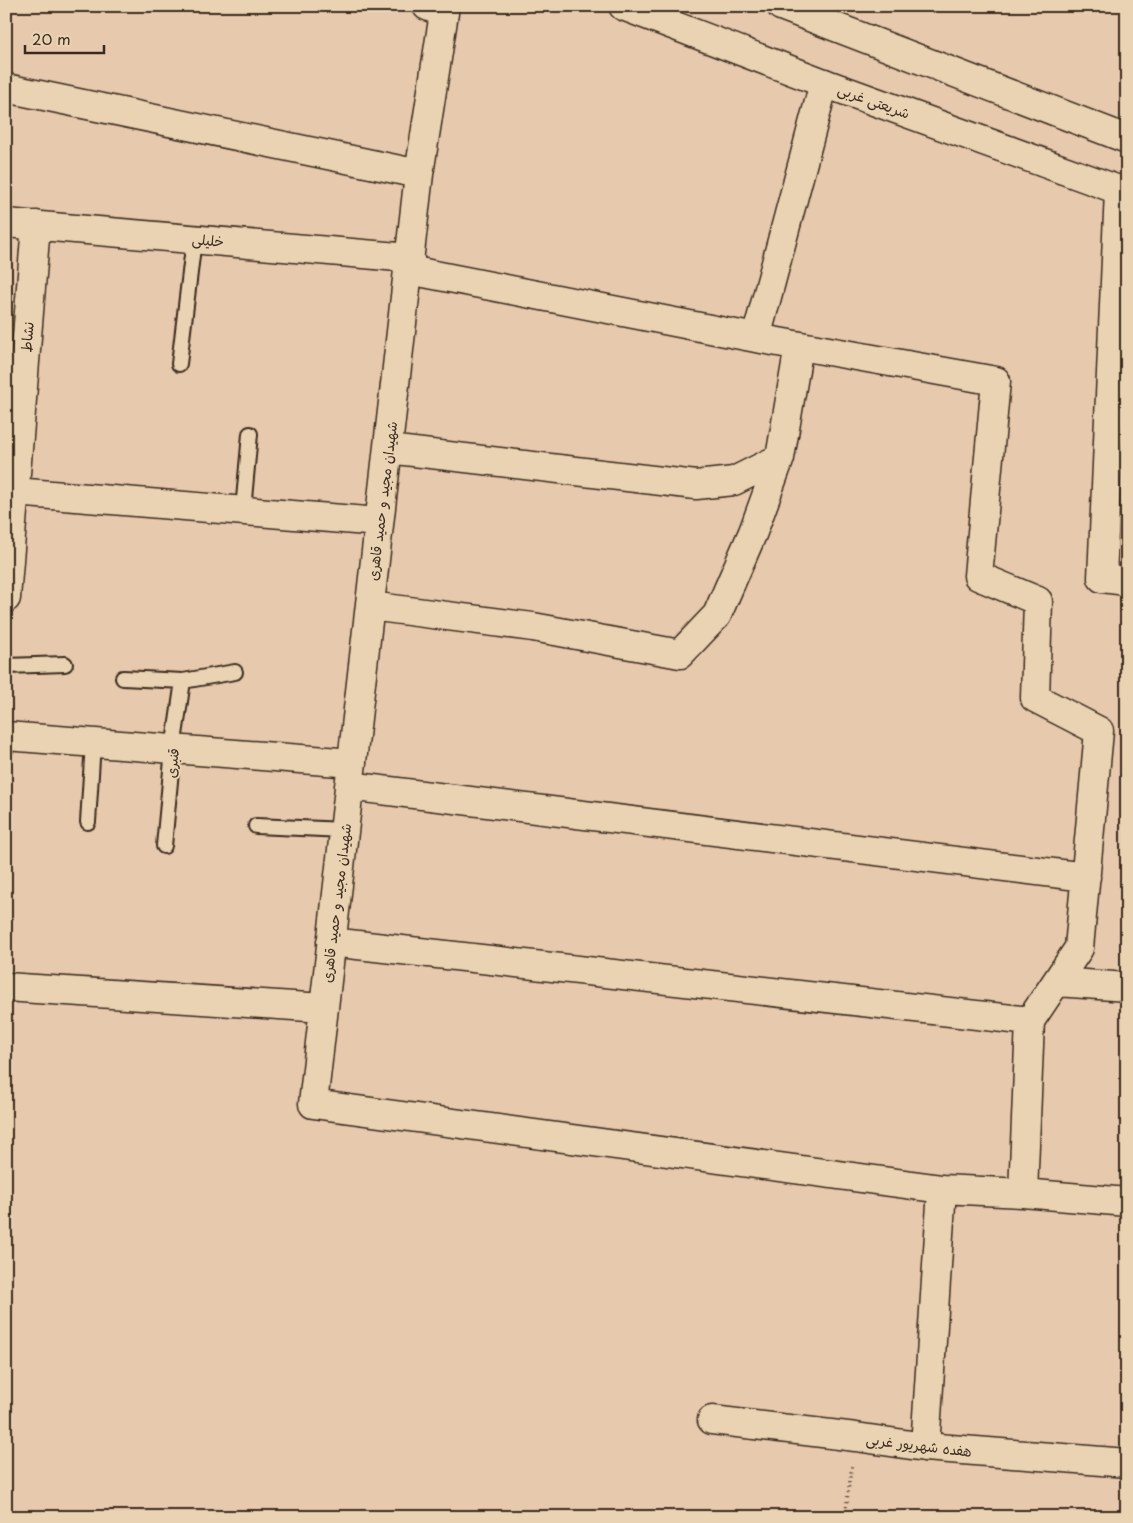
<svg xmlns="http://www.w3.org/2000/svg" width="1133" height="1523" font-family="'Playpen Sans','Playpen Sans Arabic',sans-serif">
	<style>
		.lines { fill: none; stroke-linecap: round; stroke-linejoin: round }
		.service-casing { stroke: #3b2a1e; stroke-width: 18 }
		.minor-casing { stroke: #3b2a1e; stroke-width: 31 }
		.tertiary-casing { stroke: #3b2a1e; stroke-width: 31 }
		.secondary-casing { stroke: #3b2a1e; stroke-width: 31 }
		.path { stroke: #3b2a1e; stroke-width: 3; stroke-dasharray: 1 4; stroke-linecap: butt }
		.service { stroke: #e9d3b2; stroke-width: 14 }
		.minor { stroke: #e9d3b2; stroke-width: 28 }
		.tertiary { stroke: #e9d3b2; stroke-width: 28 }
		.secondary { stroke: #e9d3b2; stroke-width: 28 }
		.labels { text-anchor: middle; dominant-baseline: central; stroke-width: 4; stroke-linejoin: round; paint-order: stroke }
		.street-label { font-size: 14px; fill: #3b2a1e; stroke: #e9d3b2 }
	</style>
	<rect width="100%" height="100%" fill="#e7c9ae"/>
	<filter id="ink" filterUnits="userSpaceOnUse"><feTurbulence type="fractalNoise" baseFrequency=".02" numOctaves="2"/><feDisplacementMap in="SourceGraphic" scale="10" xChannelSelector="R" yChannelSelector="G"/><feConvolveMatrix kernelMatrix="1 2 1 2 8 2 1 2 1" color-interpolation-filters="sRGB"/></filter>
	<g filter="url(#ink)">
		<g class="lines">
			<defs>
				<path id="service" d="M 179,364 L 194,239
					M 243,510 L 250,434
					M 6,666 L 65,664
					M 123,678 L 183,681 L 235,672
					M 88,822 L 93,743
					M 256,826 L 344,830
					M 164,846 L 173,749 L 183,681"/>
				<path id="minor" d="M 427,6 L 444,13 L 419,174 L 313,1104 L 942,1189 L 1023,1193 L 1030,1021
					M 6,88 L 419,174
					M 1119,191 L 1102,578 L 1127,581
					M 6,223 L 410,258
					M 756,338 L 824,83
					M 388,449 L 696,485 L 734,481 L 780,458 L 799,346
					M 15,492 L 379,522
					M 6,598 L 36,225
					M 370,606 L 533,627 L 680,654 L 717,615 L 753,532 L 780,458
					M 6,736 L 352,763
					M 349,786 L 1086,877
					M 331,942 L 1030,1021 L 1079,948 L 1099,731 L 1035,698 L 1038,601 L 978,576 L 996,381 L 756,338 L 409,270
					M 1057,982 L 1127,987
					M 6,987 L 324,1008
					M 1023,1193 L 1127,1202
					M 925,1447 L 942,1189"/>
				<path id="tertiary" d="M 712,1420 L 856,1437 L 925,1447 L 1127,1463"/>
				<path id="secondary" d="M 623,6 L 824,83 L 1127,193
					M 781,6 L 1127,139"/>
			</defs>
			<!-- service casing -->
			<use href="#service" class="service-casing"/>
			<!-- minor casing -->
			<use href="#minor" class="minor-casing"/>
			<!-- tertiary casing -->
			<use href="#tertiary" class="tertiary-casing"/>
			<!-- secondary casing -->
			<use href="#secondary" class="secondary-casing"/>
			<!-- path -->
			<path class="path" d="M 845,1517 L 852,1463"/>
			<!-- service -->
			<use href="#service" class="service"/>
			<!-- minor -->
			<use href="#minor" class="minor"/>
			<!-- tertiary -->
			<use href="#tertiary" class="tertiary"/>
			<!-- secondary -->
			<use href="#secondary" class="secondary"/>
		</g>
	</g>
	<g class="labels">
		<!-- street labels -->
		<g class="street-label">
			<text transform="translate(874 101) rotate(20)">شریعتی غربی</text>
			<text transform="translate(208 240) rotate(5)">خلیلی</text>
			<text transform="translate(27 337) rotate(-85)">نشاط</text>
			<text transform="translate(382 501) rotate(-83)">شهیدان مجید و حمید قاهری</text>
			<text transform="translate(172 763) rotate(-84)">قنبری</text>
			<text transform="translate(336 903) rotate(-83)">شهیدان مجید و حمید قاهری</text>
			<text transform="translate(919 1445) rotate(7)">هفده شهریور غربی</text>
		</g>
	</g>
	<!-- margin -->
	<rect width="1133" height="1523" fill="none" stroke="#e9d3b2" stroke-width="25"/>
	<rect x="12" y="12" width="1108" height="1498" fill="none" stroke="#3b2a1e" stroke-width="2" filter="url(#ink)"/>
	<!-- scale -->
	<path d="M25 45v8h79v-8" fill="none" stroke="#3b2a1e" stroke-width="2.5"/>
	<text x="32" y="45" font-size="15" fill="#3b2a1e" stroke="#e9d3b2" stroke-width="4" paint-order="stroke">20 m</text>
</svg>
